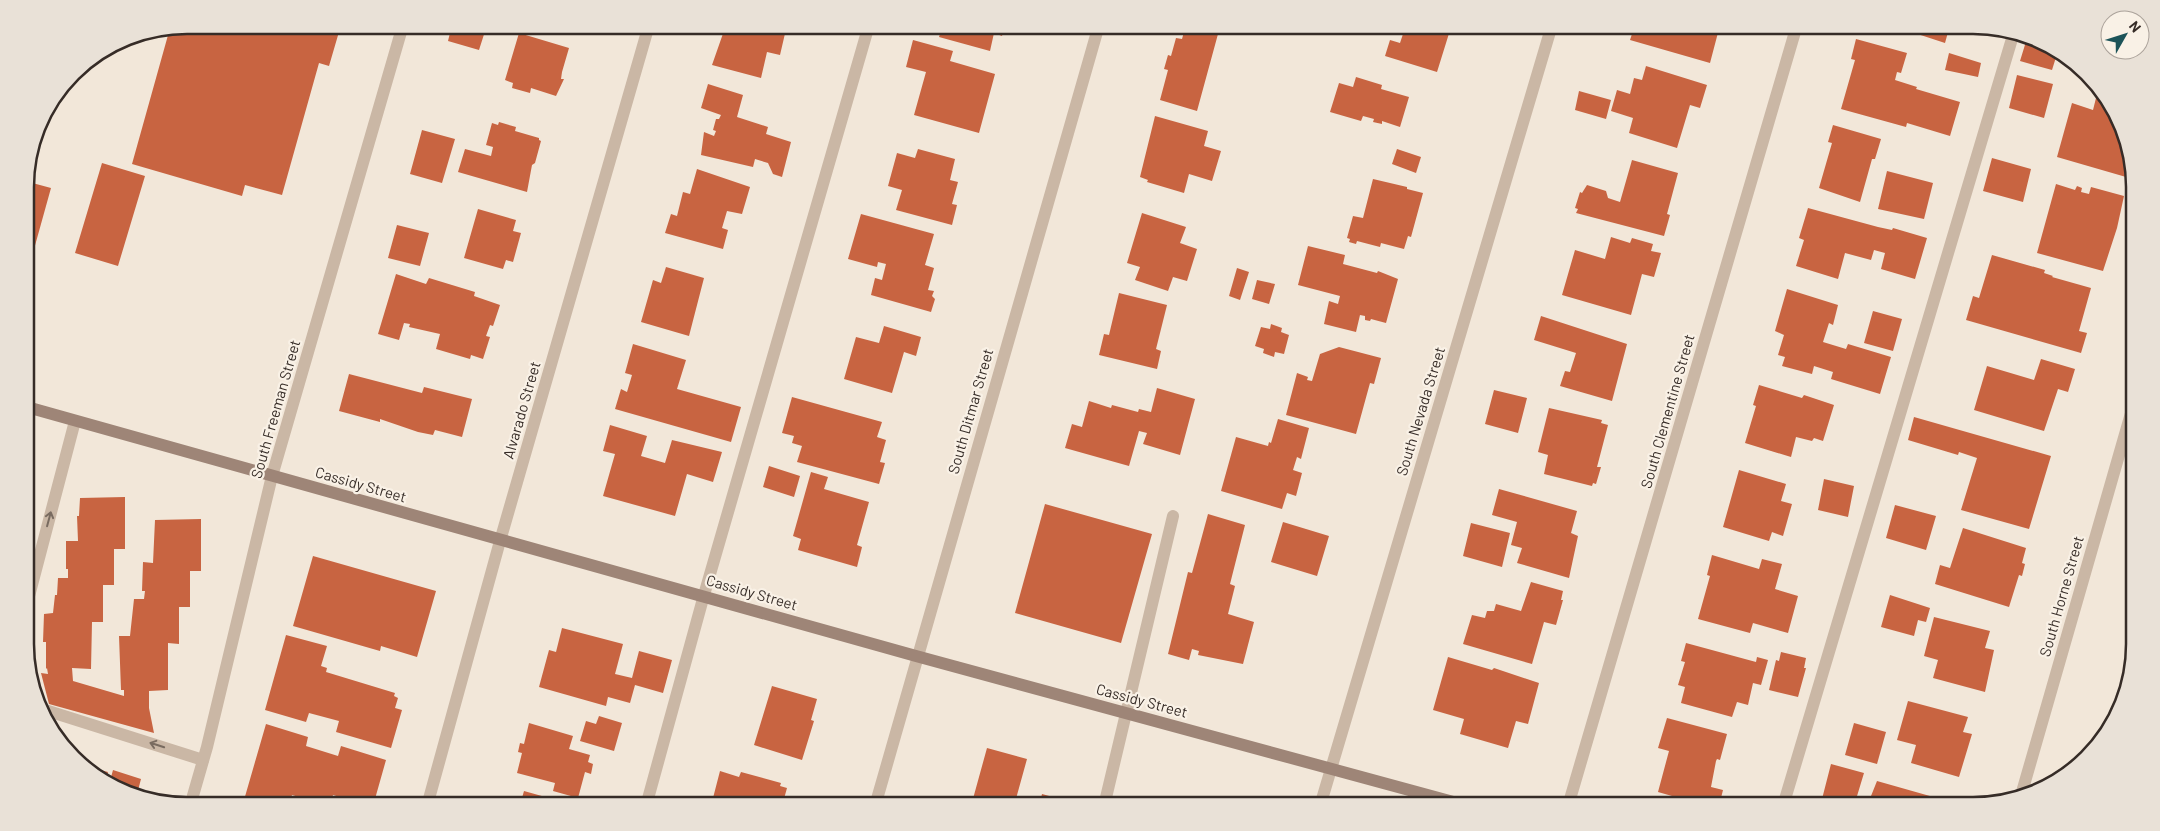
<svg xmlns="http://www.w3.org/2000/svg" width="2160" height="831" font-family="Barlow,sans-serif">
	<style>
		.building { fill: #c86441 }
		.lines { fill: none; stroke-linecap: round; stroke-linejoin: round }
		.service { stroke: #cab7a5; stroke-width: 12 }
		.minor { stroke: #cab7a5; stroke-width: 12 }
		.secondary { stroke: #9e8577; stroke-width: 12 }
		.oneway { stroke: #796b60 }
		.labels { text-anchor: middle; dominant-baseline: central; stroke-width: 4.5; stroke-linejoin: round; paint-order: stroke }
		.street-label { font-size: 15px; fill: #362c27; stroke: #f9f1e6 }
		.rim { fill: none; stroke: #362c27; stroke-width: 2.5 }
	</style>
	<rect width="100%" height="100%" fill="#f2e7d9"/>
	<!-- building -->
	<path class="building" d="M 186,25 L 341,25 L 329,66 L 319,63 L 282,195 L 245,185 L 242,196 L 132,164 L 170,28 Z
		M 452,25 L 487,25 L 479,50 L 448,41 Z
		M 726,25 L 787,25 L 780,55 L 767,52 L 761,78 L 712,65 Z
		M 921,25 L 1005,25 L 1002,36 L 994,33 L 990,51 L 939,37 L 941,31 Z
		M 1186,25 L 1218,34 L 1197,111 L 1160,100 L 1168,70 L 1164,69 L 1168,55 L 1171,56 L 1176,38 L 1182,39 Z
		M 1406,25 L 1459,25 L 1458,29 L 1451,27 L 1437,72 L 1385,56 L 1390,40 L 1400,43 Z
		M 1635,25 L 1720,25 L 1710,63 L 1630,40 Z
		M 1890,25 L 1950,25 L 1945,43 Z
		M 519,33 L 569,48 L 562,72 L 561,79 L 564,79 L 556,96 L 531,88 L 530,93 L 512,88 L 513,83 L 505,80 Z
		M 2028,35 L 2057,54 L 2052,70 L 2020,61 Z
		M 1856,39 L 1907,53 L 1901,73 L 1897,72 L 1895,80 L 1917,87 L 1916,89 L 1960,102 L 1950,136 L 1907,123 L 1906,127 L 1841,109 L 1855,60 L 1851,59 Z
		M 913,40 L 953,51 L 950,61 L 995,74 L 979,133 L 914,115 L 926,72 L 906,67 Z
		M 1949,53 L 1981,63 L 1978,77 L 1945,70 Z
		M 1646,66 L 1707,85 L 1700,108 L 1690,105 L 1677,148 L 1629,133 L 1633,118 L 1611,111 L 1617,90 L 1630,94 L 1634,78 L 1642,80 Z
		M 2017,75 L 2053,84 L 2044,118 L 2009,108 Z
		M 1356,77 L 1382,85 L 1381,89 L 1409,97 L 1400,127 L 1382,121 L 1382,124 L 1373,122 L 1374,119 L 1363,116 L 1361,121 L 1330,112 L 1339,83 L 1353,87 Z
		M 708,84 L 743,95 L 737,117 L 768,127 L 766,134 L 791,142 L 782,177 L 773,174 L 768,163 L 755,159 L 753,167 L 701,155 L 704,132 L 714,136 L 716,131 L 713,130 L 716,119 L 719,119 L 721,115 L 701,108 Z
		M 1579,91 L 1611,100 L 1606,119 L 1575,110 Z
		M 2096,98 L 2109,101 L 2118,115 L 2132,158 L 2126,177 L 2057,157 L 2072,103 L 2093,110 Z
		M 1155,116 L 1208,131 L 1204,146 L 1221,151 L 1212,181 L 1189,174 L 1184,193 L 1147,182 L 1148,180 L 1140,177 Z
		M 499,122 L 516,127 L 515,131 L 539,138 L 539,140 L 541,141 L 535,163 L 532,165 L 527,192 L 458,172 L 465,149 L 491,156 L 493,147 L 486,145 L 492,123 L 498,125 Z
		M 1833,125 L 1881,139 L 1875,159 L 1872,159 L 1860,202 L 1819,188 L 1832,143 L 1828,142 Z
		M 422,130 L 455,139 L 442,183 L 410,174 Z
		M 918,149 L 955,159 L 950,180 L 958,182 L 952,204 L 957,205 L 952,225 L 896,210 L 902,190 L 888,186 L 897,153 L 915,158 Z
		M 1397,149 L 1421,157 L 1416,173 L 1392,164 Z
		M 1992,158 L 2031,169 L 2023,202 L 1983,191 Z
		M 1632,160 L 1678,173 L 1667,214 L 1670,215 L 1664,236 L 1576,213 L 1578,209 L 1575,208 L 1580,192 L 1582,193 L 1587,185 L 1606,191 L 1608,198 L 1620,202 Z
		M 102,163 L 145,176 L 118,266 L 75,253 Z
		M 697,169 L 750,187 L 742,214 L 727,211 L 722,228 L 728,230 L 723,249 L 665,233 L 671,214 L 677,216 L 683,192 L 690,194 Z
		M 1887,171 L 1933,183 L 1924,219 L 1878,209 Z
		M 1373,179 L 1407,187 L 1407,189 L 1423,193 L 1411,237 L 1408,236 L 1404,249 L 1381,243 L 1380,247 L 1357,241 L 1356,244 L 1349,242 L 1350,239 L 1347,238 L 1353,216 L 1363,218 Z
		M 25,181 L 51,188 L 26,278 Z
		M 2056,184 L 2075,190 L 2077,186 L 2082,188 L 2081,192 L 2089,194 L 2091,187 L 2124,196 L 2117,228 L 2103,271 L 2037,253 Z
		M 1808,208 L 1878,227 L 1892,230 L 1893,228 L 1927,238 L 1915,279 L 1881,269 L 1885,253 L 1874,250 L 1871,260 L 1845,253 L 1838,279 L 1796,266 L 1804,240 L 1799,238 Z
		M 478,209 L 516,220 L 513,231 L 521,233 L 513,262 L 506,260 L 503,269 L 464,258 Z
		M 1142,213 L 1186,227 L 1180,243 L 1197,249 L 1187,281 L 1173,277 L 1168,291 L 1135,280 L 1140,267 L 1127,263 Z
		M 861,214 L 934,234 L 925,265 L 934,268 L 928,290 L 934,291 L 932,296 L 935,299 L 931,312 L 871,295 L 875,278 L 882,280 L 886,264 L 878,262 L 877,267 L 848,259 Z
		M 397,225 L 429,233 L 420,266 L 388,258 Z
		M 1611,237 L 1630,243 L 1632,238 L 1653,244 L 1651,251 L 1661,253 L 1654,277 L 1642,274 L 1631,315 L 1562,295 L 1575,250 L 1605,259 Z
		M 1308,246 L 1345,255 L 1343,264 L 1377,273 L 1378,271 L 1398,279 L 1386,323 L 1371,319 L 1370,321 L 1365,320 L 1365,316 L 1360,315 L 1356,332 L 1324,324 L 1329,301 L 1338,304 L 1340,296 L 1298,285 Z
		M 1992,255 L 2045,270 L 2044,273 L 2053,276 L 2052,277 L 2091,288 L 2079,331 L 2087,333 L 2081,353 L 1966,320 L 1973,296 L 1979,298 Z
		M 666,267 L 704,278 L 689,336 L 641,322 L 653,280 L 661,283 Z
		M 1237,268 L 1249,272 L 1240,300 L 1229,296 Z
		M 396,274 L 426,284 L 429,278 L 475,292 L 474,296 L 500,305 L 493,326 L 490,325 L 486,336 L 490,337 L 483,359 L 471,355 L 470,359 L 436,349 L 440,334 L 409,327 L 410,324 L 404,323 L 399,340 L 378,334 Z
		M 1257,280 L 1275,284 L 1269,304 L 1252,299 Z
		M 1787,289 L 1838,305 L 1833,325 L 1829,323 L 1823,342 L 1846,349 L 1848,344 L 1891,357 L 1880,394 L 1831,379 L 1833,372 L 1814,366 L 1812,374 L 1782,366 L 1785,357 L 1778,355 L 1784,335 L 1775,331 Z
		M 1119,293 L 1167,305 L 1156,349 L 1161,351 L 1157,369 L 1099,355 L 1104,334 L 1109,335 Z
		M 1873,311 L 1902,319 L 1893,351 L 1864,343 Z
		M 1541,316 L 1627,344 L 1612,401 L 1560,386 L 1565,371 L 1570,372 L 1576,353 L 1534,340 Z
		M 1271,324 L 1282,328 L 1281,332 L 1289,335 L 1284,354 L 1275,352 L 1274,357 L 1263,353 L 1264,349 L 1255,346 L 1261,327 L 1270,329 Z
		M 884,326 L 921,337 L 916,356 L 904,352 L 892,393 L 844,379 L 856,337 L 879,343 Z
		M 633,344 L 686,360 L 677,389 L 741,407 L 731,442 L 615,409 L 621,389 L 627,392 L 632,375 L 625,373 Z
		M 1339,347 L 1381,358 L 1374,384 L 1370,383 L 1356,434 L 1286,415 L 1297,373 L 1308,377 L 1307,380 L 1312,381 L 1320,354 Z
		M 2041,359 L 2075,369 L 2068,392 L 2058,389 L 2044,431 L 1974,410 L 1987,366 L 2034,380 Z
		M 349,374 L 422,393 L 424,387 L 472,399 L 462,437 L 435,430 L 433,435 L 418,432 L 380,419 L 380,422 L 339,411 Z
		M 1759,385 L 1802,398 L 1804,395 L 1834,405 L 1823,441 L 1814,438 L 1812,441 L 1796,437 L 1791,457 L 1745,443 L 1756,406 L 1753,405 Z
		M 1157,388 L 1195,399 L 1180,455 L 1143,444 L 1147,433 L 1139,431 L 1129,466 L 1065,448 L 1072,424 L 1082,427 L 1089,401 L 1111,408 L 1112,405 L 1138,412 L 1139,409 L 1151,412 Z
		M 1494,390 L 1527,398 L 1518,433 L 1485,424 Z
		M 792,397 L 882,422 L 877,437 L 886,440 L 880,462 L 885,463 L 879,484 L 797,462 L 802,446 L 792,443 L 794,436 L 782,433 Z
		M 1549,408 L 1602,420 L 1601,423 L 1608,425 L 1597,467 L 1601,467 L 1596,484 L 1593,483 L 1592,486 L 1544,474 L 1548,455 L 1538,452 Z
		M 1914,417 L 2051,456 L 2029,529 L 1961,510 L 1977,458 L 1959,452 L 1958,455 L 1908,440 Z
		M 1278,419 L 1309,428 L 1301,459 L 1297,457 L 1293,470 L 1302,473 L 1296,496 L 1287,493 L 1282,509 L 1221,491 L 1236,437 L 1268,446 L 1269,442 L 1271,443 Z
		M 610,425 L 647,436 L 641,456 L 665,463 L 672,440 L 722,452 L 713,482 L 687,474 L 675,516 L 603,496 L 615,454 L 603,451 Z
		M 769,466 L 800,476 L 794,497 L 763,487 Z
		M 1739,470 L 1786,484 L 1781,501 L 1792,504 L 1783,536 L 1772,532 L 1769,541 L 1723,527 Z
		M 811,472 L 828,477 L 824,489 L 869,502 L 857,545 L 862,547 L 857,567 L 798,550 L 801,539 L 793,536 Z
		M 1824,479 L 1854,486 L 1848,517 L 1818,510 Z
		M 1499,489 L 1577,511 L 1571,533 L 1578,536 L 1569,578 L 1517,563 L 1522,548 L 1511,545 L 1517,522 L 1492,515 Z
		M 125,497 L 125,549 L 114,549 L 114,585 L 103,585 L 103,622 L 92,622 L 91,669 L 72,668 L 73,681 L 124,696 L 124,690 L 121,690 L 119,636 L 130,636 L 134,599 L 144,599 L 145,591 L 142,591 L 143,562 L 153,563 L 155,520 L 201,519 L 201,571 L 190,571 L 190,607 L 179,607 L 179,644 L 168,643 L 168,690 L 149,691 L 149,708 L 154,733 L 49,704 L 41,673 L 48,674 L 47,668 L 46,669 L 46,642 L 43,642 L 44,614 L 53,613 L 55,595 L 57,595 L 58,578 L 68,578 L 68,569 L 66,569 L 66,541 L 78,541 L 77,516 L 79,516 L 80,498 Z
		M 1045,504 L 1152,534 L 1121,643 L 1015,613 Z
		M 1895,505 L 1936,516 L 1926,550 L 1886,538 Z
		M 1208,514 L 1245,525 L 1230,584 L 1235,586 L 1228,614 L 1254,622 L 1243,664 L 1198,655 L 1199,651 L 1192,649 L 1189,660 L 1168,654 L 1188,572 L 1192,573 Z
		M 1283,522 L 1329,536 L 1317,576 L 1271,562 Z
		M 1471,523 L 1510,533 L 1502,567 L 1463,556 Z
		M 1963,528 L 2026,548 L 2022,563 L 2025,564 L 2022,576 L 2019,575 L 2009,607 L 1935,584 L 1940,565 L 1950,568 Z
		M 1712,555 L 1759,569 L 1762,559 L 1782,564 L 1775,589 L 1798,596 L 1788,633 L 1753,623 L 1750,633 L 1698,619 L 1710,576 L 1707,575 Z
		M 313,556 L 436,591 L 417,657 L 381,646 L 380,651 L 293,626 Z
		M 1531,582 L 1563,591 L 1561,600 L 1563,600 L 1556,625 L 1544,622 L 1532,664 L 1463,644 L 1472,615 L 1485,618 L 1487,611 L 1494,611 L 1496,604 L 1521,611 Z
		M 1890,595 L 1930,608 L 1926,622 L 1918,620 L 1914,636 L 1881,627 Z
		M 1934,617 L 1990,631 L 1985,648 L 1994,650 L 1985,692 L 1933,678 L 1938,660 L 1924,656 Z
		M 562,628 L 623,644 L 615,674 L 632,678 L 639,651 L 672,660 L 663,693 L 635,685 L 630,703 L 608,697 L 606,706 L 539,687 L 549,650 L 556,652 Z
		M 286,635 L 327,646 L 321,666 L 327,668 L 326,672 L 395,693 L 394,696 L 398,698 L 395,708 L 402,710 L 391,748 L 336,732 L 339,721 L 309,713 L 306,722 L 265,710 Z
		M 1686,643 L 1756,662 L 1757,657 L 1768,660 L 1761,685 L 1753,683 L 1748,705 L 1737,702 L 1732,717 L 1681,703 L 1685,687 L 1678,685 L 1685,662 L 1681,661 Z
		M 1781,652 L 1806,658 L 1804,668 L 1806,668 L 1798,697 L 1769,690 L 1776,660 L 1779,661 Z
		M 1448,657 L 1492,670 L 1494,668 L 1539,683 L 1528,724 L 1516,721 L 1508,748 L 1460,734 L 1464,719 L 1433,710 Z
		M 772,686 L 817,699 L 811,720 L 814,721 L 802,760 L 754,745 Z
		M 1908,701 L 1968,717 L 1963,732 L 1972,734 L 1959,777 L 1911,763 L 1916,745 L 1897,740 Z
		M 599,716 L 622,723 L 614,751 L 580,741 L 586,721 L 596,724 Z
		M 1667,718 L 1727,734 L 1720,760 L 1717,759 L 1716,761 L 1711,787 L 1723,790 L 1719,806 L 1707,806 L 1658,792 L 1669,751 L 1658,748 Z
		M 529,723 L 573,736 L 569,749 L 590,755 L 588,762 L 593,764 L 591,774 L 585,772 L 578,798 L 553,791 L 555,783 L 517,773 L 522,753 L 518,752 L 520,743 L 524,744 Z
		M 1854,723 L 1886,732 L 1877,764 L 1845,755 Z
		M 266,724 L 308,737 L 306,746 L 338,756 L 341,746 L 386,760 L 373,806 L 362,806 L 362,804 L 333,795 L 330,806 L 319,805 L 319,803 L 292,795 L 289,806 L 265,806 L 244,800 Z
		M 987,748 L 1027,759 L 1014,806 L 971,806 Z
		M 1831,764 L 1864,773 L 1854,806 L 1845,806 L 1822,799 Z
		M 89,767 L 108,772 L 106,778 Z
		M 113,770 L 141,779 L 136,798 L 110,781 Z
		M 720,771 L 739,777 L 741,772 L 781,783 L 780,786 L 787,788 L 782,806 L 706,806 L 709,797 L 713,798 Z
		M 1877,781 L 1944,800 L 1942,806 L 1867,806 Z
		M 524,791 L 574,805 L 574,806 L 512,806 L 513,803 L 520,805 Z
		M 1042,794 L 1082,805 L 1082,806 L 1039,806 Z"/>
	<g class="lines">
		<!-- service -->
		<path class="service" d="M 28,600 L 75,421
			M 45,710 L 203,760
			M 646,806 L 704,595 L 869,25
			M 1104,806 L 1173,516
			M 1783,806 L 2014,32"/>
		<!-- minor -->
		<path class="minor" d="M 2020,799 L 2134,403
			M 190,806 L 207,747 L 272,476 L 403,25
			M 427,806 L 500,541 L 649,25
			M 875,806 L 1099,25
			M 1320,806 L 1552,25
			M 1568,806 L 1797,25"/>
		<!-- secondary -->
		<path class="secondary" d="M 27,407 L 916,656 L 1468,806"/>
	</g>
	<!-- one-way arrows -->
	<defs><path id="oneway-shaft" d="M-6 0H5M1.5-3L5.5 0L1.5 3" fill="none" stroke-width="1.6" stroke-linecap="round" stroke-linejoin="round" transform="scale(1.25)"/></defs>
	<g class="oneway">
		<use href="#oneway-shaft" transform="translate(49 519) rotate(-75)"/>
		<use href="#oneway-shaft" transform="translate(157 745) rotate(-162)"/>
	</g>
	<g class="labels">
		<!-- street labels -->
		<g class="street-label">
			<text transform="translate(275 409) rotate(-74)">South Freeman Street</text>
			<text transform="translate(521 410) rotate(-74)">Alvarado Street</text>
			<text transform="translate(970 411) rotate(-74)">South Ditmar Street</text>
			<text transform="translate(1420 411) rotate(-73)">South Nevada Street</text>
			<text transform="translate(1667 411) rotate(-74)">South Clementine Street</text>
			<text transform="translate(361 484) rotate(16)">Cassidy Street</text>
			<text transform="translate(752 592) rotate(16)">Cassidy Street</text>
			<text transform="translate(2061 596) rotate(-74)">South Horne Street</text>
			<text transform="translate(1142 700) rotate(15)">Cassidy Street</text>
		</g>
	</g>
	<!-- crop -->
	<path d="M0 0H2160V831H0ZM187 34H1973A153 153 0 0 1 2126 187V644A153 153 0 0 1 1973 797H187A153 153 0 0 1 34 644V187A153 153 0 0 1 187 34Z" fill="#e9e1d7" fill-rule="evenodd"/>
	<path class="rim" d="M187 34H1973A153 153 0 0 1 2126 187V644A153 153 0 0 1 1973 797H187A153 153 0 0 1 34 644V187A153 153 0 0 1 187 34Z"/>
	<!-- north arrow -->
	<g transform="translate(2125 35) rotate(51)"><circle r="24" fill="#f9f1e6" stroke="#aba29a"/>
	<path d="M0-4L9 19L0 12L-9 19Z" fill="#1c5358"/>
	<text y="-8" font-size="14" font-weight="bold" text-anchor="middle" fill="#362c27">N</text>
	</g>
</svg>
